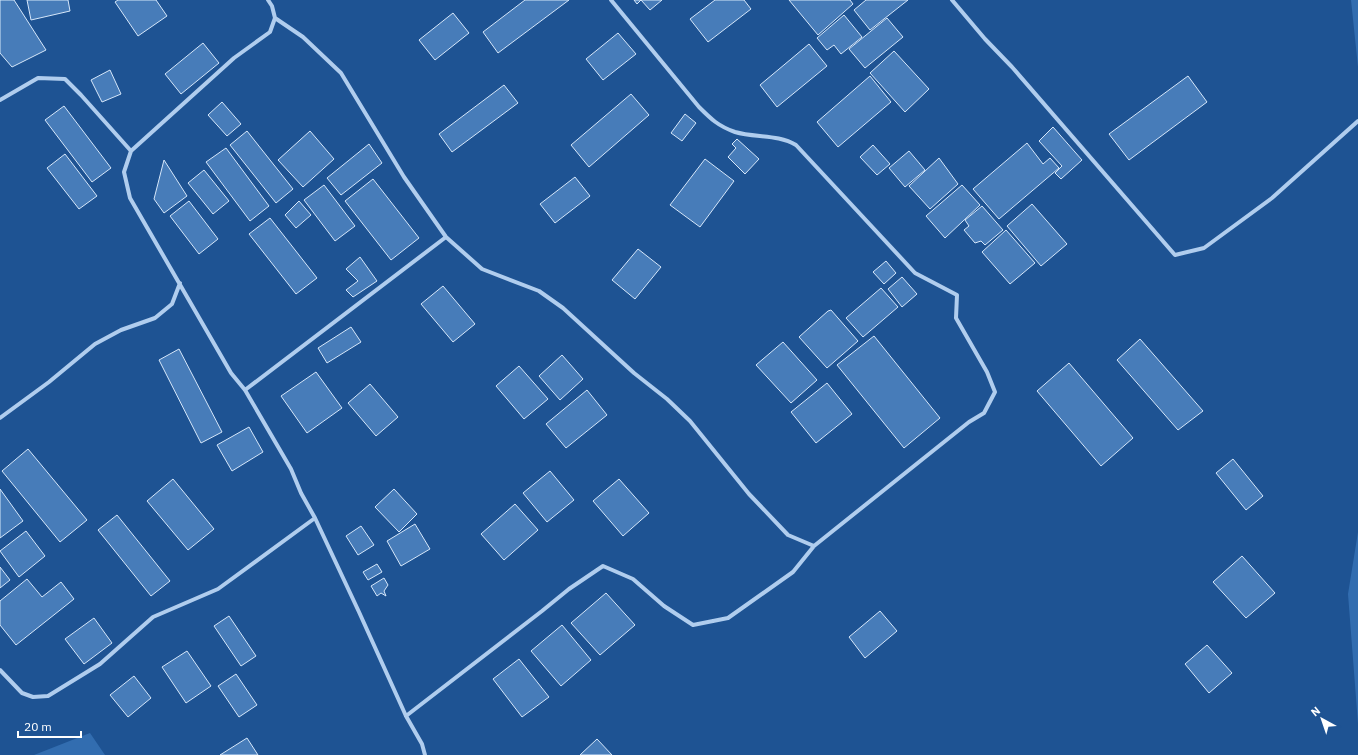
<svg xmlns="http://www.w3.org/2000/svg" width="1358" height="755" font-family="'IBM Plex Sans',sans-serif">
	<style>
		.green { fill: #326db0 }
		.building { fill: #477cb9; stroke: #d6e7fa }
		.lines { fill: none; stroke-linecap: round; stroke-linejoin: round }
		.minor { stroke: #b0cdee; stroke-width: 4 }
	</style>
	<rect width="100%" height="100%" fill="#1e5393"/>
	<!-- green -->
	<path class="green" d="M 1351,0 L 1358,0 L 1358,67 Z
		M 1358,532 L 1358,724 L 1348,594 Z
		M 90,733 L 105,755 L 34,755 Z"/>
	<!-- building -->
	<path class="building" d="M 0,0 L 14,0 L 46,50 L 12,67 L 0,53 Z
		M 27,0 L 68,0 L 70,11 L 31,20 Z
		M 118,0 L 156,0 L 167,16 L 138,36 L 115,2 Z
		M 525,0 L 569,0 L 498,53 L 483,32 Z
		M 634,0 L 662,0 L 650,10 L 641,0 L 637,4 Z
		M 715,0 L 744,0 L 751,9 L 708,42 L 690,19 Z
		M 789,0 L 850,0 L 853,4 L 818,35 Z
		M 866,0 L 908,0 L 870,30 L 854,10 Z
		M 453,13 L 469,33 L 435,60 L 419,40 Z
		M 844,15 L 862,37 L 841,54 L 834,45 L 827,50 L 817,38 Z
		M 887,18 L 903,37 L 865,68 L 849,49 Z
		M 618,33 L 636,54 L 603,80 L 586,59 Z
		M 203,43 L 219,63 L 181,94 L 165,74 Z
		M 809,44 L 827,66 L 777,107 L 760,85 Z
		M 894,51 L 929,89 L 905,112 L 870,73 Z
		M 110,70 L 121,94 L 102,102 L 91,80 Z
		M 870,76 L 891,102 L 838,147 L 817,122 Z
		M 1188,76 L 1207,102 L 1129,160 L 1109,134 Z
		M 504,85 L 518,103 L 452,152 L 439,134 Z
		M 631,94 L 649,115 L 589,167 L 571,145 Z
		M 222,102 L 241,124 L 227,136 L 208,115 Z
		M 64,106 L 111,168 L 92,182 L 45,120 Z
		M 685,114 L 696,123 L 682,141 L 671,133 Z
		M 1053,127 L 1082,160 L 1061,179 L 1055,173 L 1062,166 L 1039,141 Z
		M 247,131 L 293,189 L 276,203 L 230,145 Z
		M 310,131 L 334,159 L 303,187 L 278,160 Z
		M 737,139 L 759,159 L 745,174 L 728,157 L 736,148 L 732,144 Z
		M 1027,143 L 1043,164 L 1050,158 L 1059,168 L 999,219 L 973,189 Z
		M 369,144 L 382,163 L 341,195 L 327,178 Z
		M 873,145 L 890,164 L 877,175 L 860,157 Z
		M 226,148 L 269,206 L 250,221 L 206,162 Z
		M 909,151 L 925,170 L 905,187 L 889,168 Z
		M 65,154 L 97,196 L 79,209 L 47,168 Z
		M 939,158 L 958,184 L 930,209 L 909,186 Z
		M 705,159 L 734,181 L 700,227 L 670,205 Z
		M 164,160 L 187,196 L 164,213 L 154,199 Z
		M 204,170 L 229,201 L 213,214 L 188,183 Z
		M 575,177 L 590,196 L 555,223 L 540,204 Z
		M 373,179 L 419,238 L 391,260 L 345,201 Z
		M 324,185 L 355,226 L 335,241 L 304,200 Z
		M 962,185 L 980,205 L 945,238 L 926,216 Z
		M 189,201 L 218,239 L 199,254 L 170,216 Z
		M 299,201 L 311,215 L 296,228 L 285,215 Z
		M 1032,204 L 1067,244 L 1041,266 L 1007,226 Z
		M 982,206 L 1003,230 L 985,245 L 981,241 L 975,243 L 964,230 L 969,226 L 965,220 Z
		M 270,218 L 317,278 L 296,294 L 249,234 Z
		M 1006,230 L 1035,263 L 1010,284 L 982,252 Z
		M 638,249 L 661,267 L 635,299 L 612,280 Z
		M 360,257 L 377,281 L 353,297 L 346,290 L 358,281 L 346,269 Z
		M 886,261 L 896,273 L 884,284 L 873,272 Z
		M 902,277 L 917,294 L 902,307 L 888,289 Z
		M 443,286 L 475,324 L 453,342 L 421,304 Z
		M 881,288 L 898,307 L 863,337 L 846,318 Z
		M 831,310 L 858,341 L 827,368 L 799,337 L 828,311 Z
		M 351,327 L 361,342 L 327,363 L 318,348 Z
		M 874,336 L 940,418 L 904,448 L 837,365 Z
		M 1140,339 L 1203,411 L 1178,430 L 1117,360 Z
		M 783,342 L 817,380 L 791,403 L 756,365 Z
		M 179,349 L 222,432 L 201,443 L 159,360 Z
		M 562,355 L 583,379 L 560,400 L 539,376 Z
		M 1069,363 L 1133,438 L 1101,466 L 1037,391 Z
		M 519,366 L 548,399 L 524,419 L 496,386 Z
		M 316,372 L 342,408 L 307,433 L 281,396 Z
		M 827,383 L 852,414 L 816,443 L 791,412 Z
		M 370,384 L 398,417 L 376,436 L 348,403 Z
		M 587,390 L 607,415 L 566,448 L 546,424 Z
		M 249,427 L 263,452 L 232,471 L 217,445 Z
		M 28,449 L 87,520 L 60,542 L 2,471 Z
		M 1233,459 L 1263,496 L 1246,510 L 1216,473 Z
		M 550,471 L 574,500 L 547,522 L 523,493 Z
		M 173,479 L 214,529 L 188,550 L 147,501 Z
		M 619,479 L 649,513 L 623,536 L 593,501 Z
		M 0,489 L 23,521 L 0,538 Z
		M 394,489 L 417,514 L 399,532 L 375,507 Z
		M 515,504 L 538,530 L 504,560 L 481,534 Z
		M 117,515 L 170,581 L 151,596 L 98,530 Z
		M 415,524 L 430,549 L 401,566 L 387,541 Z
		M 361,526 L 374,545 L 358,555 L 346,536 Z
		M 26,531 L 45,556 L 19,577 L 0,551 Z
		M 1242,556 L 1275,593 L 1246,618 L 1213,582 Z
		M 377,564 L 382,572 L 368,580 L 363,572 Z
		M 0,567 L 10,580 L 0,588 Z
		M 384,578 L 388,585 L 384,591 L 386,596 L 381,593 L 377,596 L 371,586 Z
		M 27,579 L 42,597 L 61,582 L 74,599 L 16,645 L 0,625 L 0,601 Z
		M 606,593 L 635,625 L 600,655 L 571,623 Z
		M 880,611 L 897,631 L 865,658 L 849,637 Z
		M 229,616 L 256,656 L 241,666 L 214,626 Z
		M 94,618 L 112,643 L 84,664 L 65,639 Z
		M 562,625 L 591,660 L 561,686 L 531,651 Z
		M 1207,645 L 1232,673 L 1209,693 L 1185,664 Z
		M 187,651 L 211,686 L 186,703 L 162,667 Z
		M 519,659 L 549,697 L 522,717 L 493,679 Z
		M 236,674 L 257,705 L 239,717 L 218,686 Z
		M 134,676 L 151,698 L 128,717 L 110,695 Z
		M 247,738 L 258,755 L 220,755 Z
		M 597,739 L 612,755 L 580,755 Z"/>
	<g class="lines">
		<!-- minor -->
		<path class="minor" d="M 268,0 L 272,6 L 275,18 L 270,32 L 234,58 L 131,151 L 124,172 L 130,198 L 231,373 L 245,390 L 291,469 L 301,493 L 315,518 L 359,612 L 406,716 L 422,744 L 425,755
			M 952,0 L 985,39 L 1012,67 L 1175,255 L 1204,248 L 1272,198 L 1358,121
			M 275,18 L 303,37 L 341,73 L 404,177 L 446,237 L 482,269 L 539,291 L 563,308 L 634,373 L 667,399 L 690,421 L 749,494 L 788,535 L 814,546
			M 0,100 L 38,78 L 65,79 L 81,95 L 131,151
			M 245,390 L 446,237
			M 0,418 L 49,382 L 95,344 L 121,330 L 155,318 L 172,304 L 180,283
			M 0,670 L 22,693 L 33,697 L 48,696 L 100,664 L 153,617 L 218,589 L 315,518
			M 406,716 L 542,611 L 569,589 L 603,566 L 633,579 L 664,606 L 693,625 L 728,618 L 793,572 L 814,546 L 969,422 L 984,413 L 995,392 L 987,372 L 956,318 L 957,295 L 915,273 L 796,145 C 778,134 755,138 735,132 C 718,126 711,119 699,107 L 611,0"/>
	</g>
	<!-- north arrow -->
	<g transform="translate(1322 719) rotate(320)" stroke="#1e5393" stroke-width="3" paint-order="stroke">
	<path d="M0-3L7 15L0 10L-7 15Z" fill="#ffffff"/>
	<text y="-6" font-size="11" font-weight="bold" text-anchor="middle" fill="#ffffff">N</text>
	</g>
	<!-- scale -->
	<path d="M18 731v6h63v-6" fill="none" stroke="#ffffff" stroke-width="2"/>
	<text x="24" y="731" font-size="12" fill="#ffffff" stroke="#1e5393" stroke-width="3" paint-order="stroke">20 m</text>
</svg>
